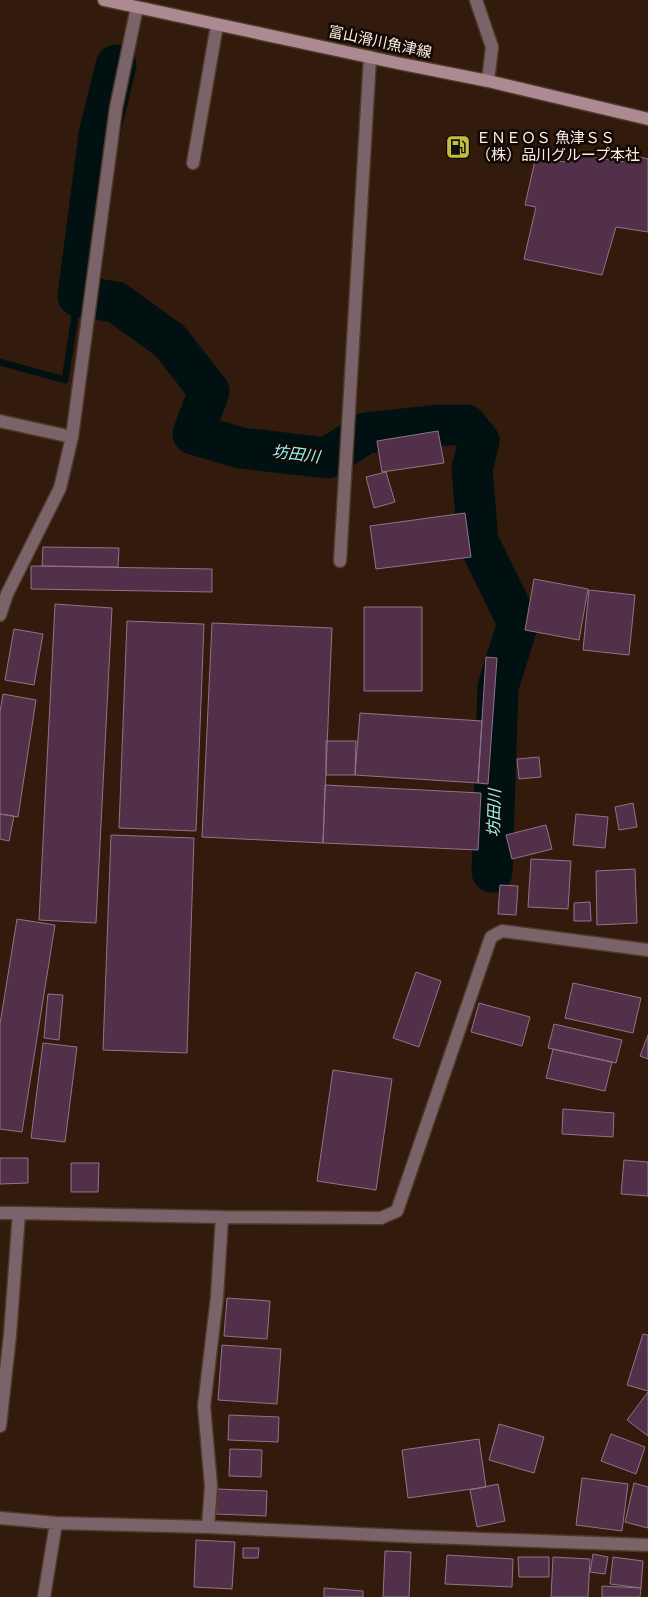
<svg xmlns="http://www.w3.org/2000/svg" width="648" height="1597" font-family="'DM Sans','Noto Sans JP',sans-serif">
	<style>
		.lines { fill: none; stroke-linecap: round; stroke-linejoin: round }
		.stream { stroke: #011112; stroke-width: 7 }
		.river { stroke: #011112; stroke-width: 41 }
		.building { fill: #52304a; stroke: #8f7488 }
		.street-casing { stroke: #4f392a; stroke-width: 15 }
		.secondary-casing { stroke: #4f392a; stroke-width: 15 }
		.street { stroke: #7a6469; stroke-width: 12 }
		.secondary { stroke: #ac8a92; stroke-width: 12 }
		.labels { text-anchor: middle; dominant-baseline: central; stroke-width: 5; stroke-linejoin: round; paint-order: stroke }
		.street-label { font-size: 15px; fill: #feeee4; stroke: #120904 }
		.poi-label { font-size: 15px; fill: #feeee4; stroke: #120904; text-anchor: start }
		.water-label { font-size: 16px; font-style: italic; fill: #94f6f8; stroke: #120904 }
	</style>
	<rect width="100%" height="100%" fill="#321b0c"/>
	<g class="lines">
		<!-- stream -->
		<path class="stream" d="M 0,362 L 65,380 L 78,296"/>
		<!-- river -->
		<path class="river" d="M 116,65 L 99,135 L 78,296 L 116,302 L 170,341 L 209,391 L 193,434 L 241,448 L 327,458 L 366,433 L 441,425 L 466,425 L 479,441 L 472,469 L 478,541 L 518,623 L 498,687 L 492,872"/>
	</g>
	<!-- building -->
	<path class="building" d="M 570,153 L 623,162 L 626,154 L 648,159 L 648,232 L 616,227 L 602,275 L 524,259 L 536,207 L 525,205 L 536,156 L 564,162 Z
		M 438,431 L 444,463 L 382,472 L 377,441 Z
		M 386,472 L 395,502 L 374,508 L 366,477 Z
		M 465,513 L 471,557 L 376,569 L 370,526 Z
		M 43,547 L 119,548 L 118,567 L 42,566 Z
		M 31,566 L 212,569 L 212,592 L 31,589 Z
		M 534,579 L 588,589 L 579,640 L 525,630 Z
		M 589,590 L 635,595 L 629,655 L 583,650 Z
		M 55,604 L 112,608 L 96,923 L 39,920 Z
		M 364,607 L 422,607 L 422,691 L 364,691 Z
		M 127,621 L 204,624 L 196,831 L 119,828 Z
		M 212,623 L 332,628 L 323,843 L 202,837 Z
		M 14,629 L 43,634 L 34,685 L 5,680 Z
		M 486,657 L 497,658 L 488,784 L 478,783 Z
		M 3,694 L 36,700 L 18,817 L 0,814 L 0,712 Z
		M 360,713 L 482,721 L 478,783 L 355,775 Z
		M 326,741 L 356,741 L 355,775 L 326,775 Z
		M 539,757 L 541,777 L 519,779 L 517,759 Z
		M 325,785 L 481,793 L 478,850 L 323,843 Z
		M 633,803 L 637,827 L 619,830 L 615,807 Z
		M 0,814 L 14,816 L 9,841 L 0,839 Z
		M 576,814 L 608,817 L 605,848 L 573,845 Z
		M 546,825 L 552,849 L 512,859 L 506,835 Z
		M 111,835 L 194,838 L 187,1053 L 103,1050 Z
		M 531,859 L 571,861 L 568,909 L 528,907 Z
		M 635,869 L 637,923 L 597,925 L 596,871 Z
		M 500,885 L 518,886 L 516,915 L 498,914 Z
		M 590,902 L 591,921 L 574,921 L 574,903 Z
		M 17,919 L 55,925 L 22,1132 L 0,1129 L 0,1024 Z
		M 416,972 L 441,981 L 419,1047 L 393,1038 Z
		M 573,983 L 641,998 L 633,1033 L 565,1018 Z
		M 48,994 L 63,995 L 59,1040 L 44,1038 Z
		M 479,1003 L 530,1017 L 522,1046 L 471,1032 Z
		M 554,1024 L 622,1040 L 616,1063 L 548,1048 Z
		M 648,1035 L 648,1059 L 640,1056 Z
		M 43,1043 L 77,1047 L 65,1142 L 31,1138 Z
		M 553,1049 L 612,1062 L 605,1091 L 546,1078 Z
		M 333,1070 L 392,1079 L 376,1190 L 317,1181 Z
		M 563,1109 L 614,1113 L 613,1137 L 562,1134 Z
		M 0,1158 L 28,1158 L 28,1183 L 0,1184 Z
		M 624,1160 L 648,1162 L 648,1196 L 621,1194 Z
		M 71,1163 L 99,1163 L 98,1192 L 71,1192 Z
		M 227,1298 L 270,1301 L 267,1339 L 224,1336 Z
		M 643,1334 L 648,1335 L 648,1391 L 627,1385 Z
		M 222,1345 L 281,1349 L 277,1404 L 218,1400 Z
		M 648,1392 L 648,1436 L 627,1420 Z
		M 229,1415 L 279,1417 L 278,1442 L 228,1440 Z
		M 499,1424 L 544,1437 L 534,1473 L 489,1460 Z
		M 611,1434 L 645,1447 L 636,1474 L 601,1461 Z
		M 479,1439 L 486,1487 L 408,1498 L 402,1450 Z
		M 230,1449 L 262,1450 L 261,1477 L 229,1476 Z
		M 582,1478 L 628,1484 L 622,1531 L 576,1525 Z
		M 634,1483 L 648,1487 L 648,1528 L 625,1522 Z
		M 498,1484 L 505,1521 L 477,1527 L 470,1490 Z
		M 217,1489 L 267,1491 L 266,1516 L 216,1514 Z
		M 196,1540 L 235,1542 L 232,1589 L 194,1587 Z
		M 243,1548 L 259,1548 L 258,1558 L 243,1558 Z
		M 385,1551 L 411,1552 L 409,1597 L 383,1597 Z
		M 593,1554 L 608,1557 L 605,1574 L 590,1572 Z
		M 447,1555 L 513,1559 L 512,1587 L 445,1584 Z
		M 518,1557 L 549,1557 L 549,1577 L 519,1577 Z
		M 553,1557 L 590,1559 L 588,1597 L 551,1597 Z
		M 613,1557 L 643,1561 L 641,1588 L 610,1584 Z
		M 602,1586 L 641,1588 L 640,1597 L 602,1597 Z
		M 324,1588 L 363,1591 L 363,1597 L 324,1597 Z"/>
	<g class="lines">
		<defs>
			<path id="street" d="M 476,0 L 492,47 L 488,81
				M 193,163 L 217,25
				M 0,421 L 72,437
				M 340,561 L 370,57
				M 0,615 L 7,594 L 60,488 L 72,437 L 116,108 L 137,7
				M 0,1213 L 19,1213 L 10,1335 L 0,1426
				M 19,1213 L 222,1217 L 217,1297 L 204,1406 L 211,1486 L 208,1527
				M 222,1217 L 381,1218 L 397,1211 L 491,937 L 502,931 L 648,950
				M 0,1518 L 56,1523 L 208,1527 L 402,1536 L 648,1545
				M 44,1597 L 56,1523"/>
			<path id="secondary" d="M 104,0 L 397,63 L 488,81 L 648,119"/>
		</defs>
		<!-- street casing -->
		<use href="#street" class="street-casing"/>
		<!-- secondary casing -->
		<use href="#secondary" class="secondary-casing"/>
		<!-- street -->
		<use href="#street" class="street"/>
		<!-- secondary -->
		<use href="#secondary" class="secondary"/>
	</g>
	<!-- icons -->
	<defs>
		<symbol id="fuel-square" viewBox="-11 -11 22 22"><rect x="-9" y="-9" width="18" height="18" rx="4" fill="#c1be40" stroke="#120904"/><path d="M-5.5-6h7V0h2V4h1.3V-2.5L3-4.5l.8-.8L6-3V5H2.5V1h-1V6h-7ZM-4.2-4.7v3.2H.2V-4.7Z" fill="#111"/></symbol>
	</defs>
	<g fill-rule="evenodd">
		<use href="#fuel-square" x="444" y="133" width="28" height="28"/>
	</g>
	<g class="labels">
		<!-- street labels -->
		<g class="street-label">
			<text transform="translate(380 42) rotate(12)">富山滑川魚津線</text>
		</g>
		<!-- poi labels -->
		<g class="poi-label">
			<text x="476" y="138">ＥＮＥＯＳ 魚津ＳＳ<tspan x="476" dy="17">（株）品川グループ本社</tspan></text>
		</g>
		<!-- water labels -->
		<g class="water-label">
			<text transform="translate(296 454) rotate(7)">坊田川</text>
			<text transform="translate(494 813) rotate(-88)">坊田川</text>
		</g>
	</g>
</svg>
